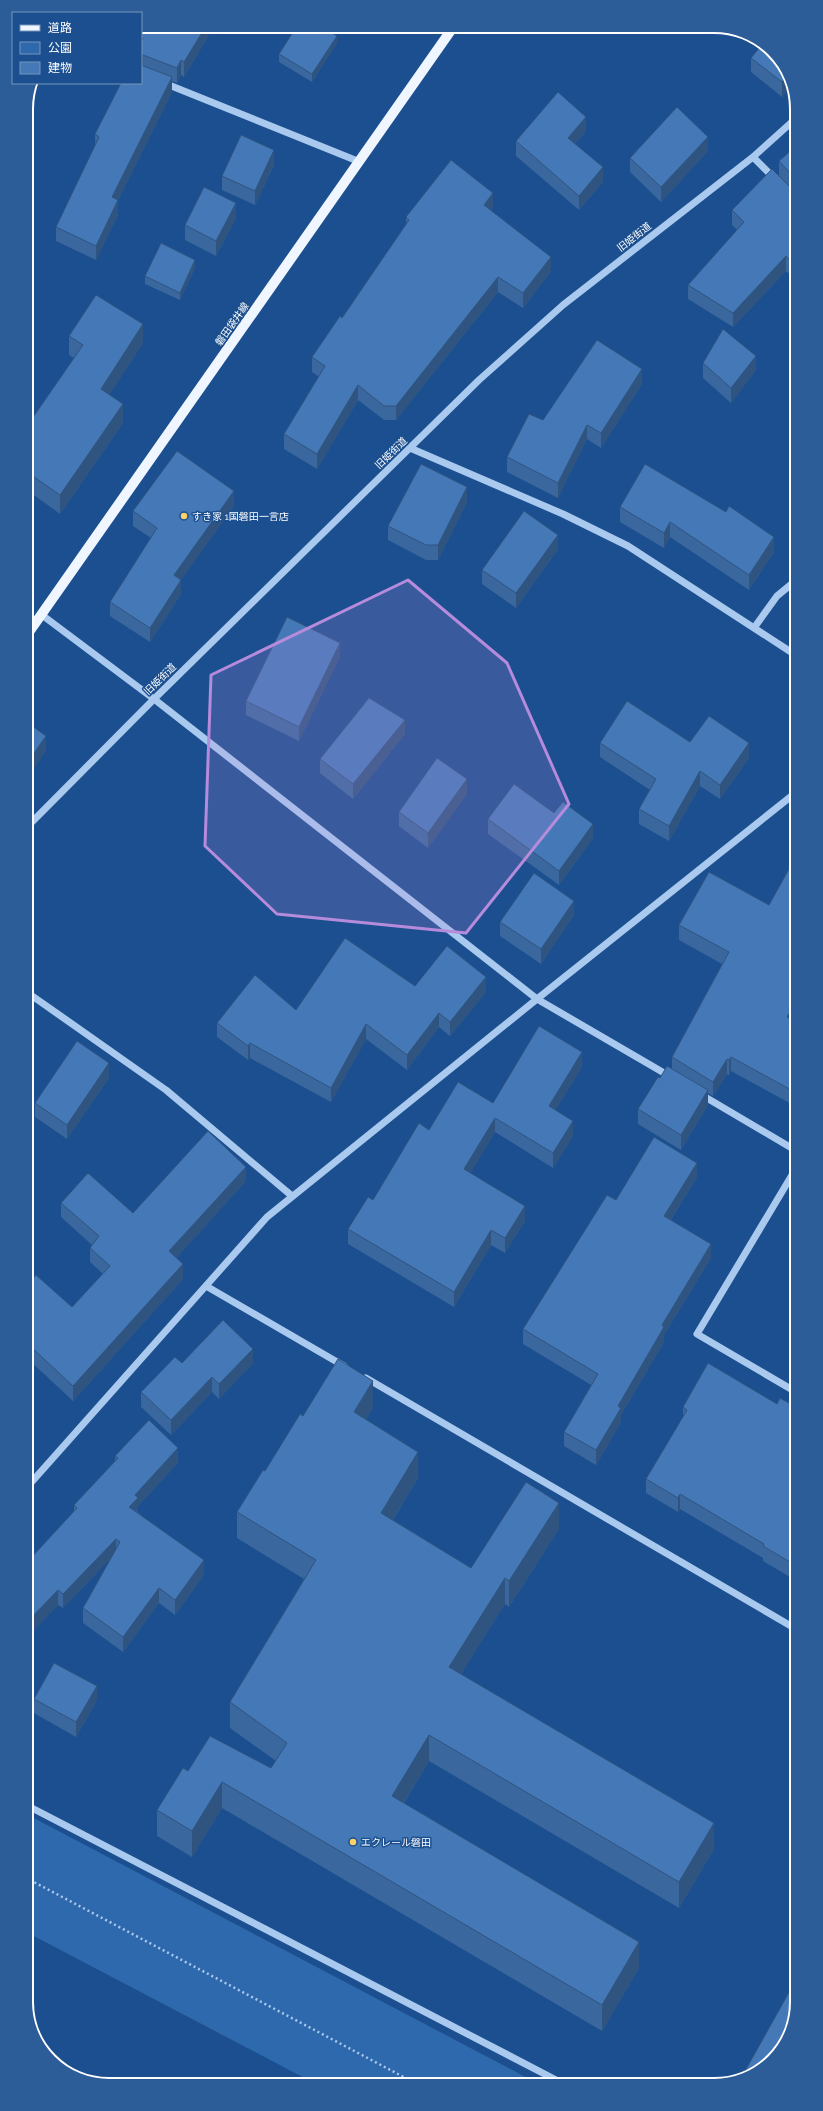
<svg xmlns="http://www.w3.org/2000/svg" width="823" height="2111" font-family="Raleway,'Noto Sans JP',sans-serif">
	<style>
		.green { fill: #2e69ad }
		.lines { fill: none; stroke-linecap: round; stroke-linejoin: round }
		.path { stroke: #a9c9ee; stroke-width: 2.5; stroke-dasharray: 2 3; stroke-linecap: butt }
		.minor { stroke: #a9c9ee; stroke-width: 7 }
		.major { stroke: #f0f6ff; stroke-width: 10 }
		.wall { fill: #3a679d }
		.shaded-wall { fill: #305480 }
		.building { fill: #4478b7; stroke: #305480 }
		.marked { fill: #b68bdc; fill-opacity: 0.2; stroke: #b68bdc; stroke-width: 3; stroke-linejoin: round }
		.poi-dot { fill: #ffd166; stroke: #1b4f8f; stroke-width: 1.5 }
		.labels { text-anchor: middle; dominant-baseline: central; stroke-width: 3; stroke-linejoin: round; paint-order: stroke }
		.street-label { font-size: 10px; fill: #fff; stroke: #1b4f8f }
		.poi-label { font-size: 10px; fill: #fff; stroke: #1b4f8f; text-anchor: start }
		.rim { fill: none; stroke: #fff; stroke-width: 2 }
	</style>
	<rect width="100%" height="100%" fill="#1b4f8f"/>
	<!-- green -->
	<path class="green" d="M 30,1816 L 535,2082 L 314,2083 L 30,1934 Z"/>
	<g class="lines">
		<!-- path -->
		<path class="path" d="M 30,1880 L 415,2083"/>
		<!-- minor -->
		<path class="minor" d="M 164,83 L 360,162
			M 753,157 L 774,178
			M 410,448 L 563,514 L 628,546 L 794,654
			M 42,615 L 154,699 L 537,999 L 671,1077
			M 754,628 L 777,596 L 794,582
			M 28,826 L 154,699 L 479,380 L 563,305 L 753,157 L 793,121
			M 28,993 L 166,1090 L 292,1196
			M 700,1094 L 795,1150
			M 795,1170 L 697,1334 L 796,1392
			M 206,1286 L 344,1366
			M 366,1378 L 796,1629
			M 29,1485 L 267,1217 L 537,999 L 794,794
			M 30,1807 L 560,2082"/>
		<!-- major -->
		<path class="major" d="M 27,635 L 454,26"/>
	</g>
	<!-- wall -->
	<path class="wall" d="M 141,26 L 214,26 L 184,77 L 181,75 L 177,83 L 172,81 L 172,92 L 118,200 L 118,215 L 96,260 L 56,241 L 56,227 L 95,146 L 95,134 L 141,83 Z
		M 337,43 L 312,82 L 279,62 L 279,54 Z
		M 751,58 L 793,82 L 782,97 L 751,72 Z
		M 586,131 L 575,144 L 603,182 L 579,210 L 516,156 L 516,141 Z
		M 793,149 L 793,277 L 786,271 L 733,327 L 688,299 L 688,285 L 737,230 L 732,225 L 732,210 L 779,176 L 779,161 Z
		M 708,151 L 661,202 L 630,172 L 630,158 Z
		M 274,165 L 255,205 L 222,190 L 222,176 Z
		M 493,207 L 491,210 L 551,271 L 523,308 L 498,292 L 396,420 L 384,420 L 358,400 L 317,469 L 284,449 L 284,434 L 319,377 L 312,372 L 312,357 L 342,318 L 406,224 L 406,217 Z
		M 236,218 L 216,256 L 185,240 L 185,225 Z
		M 195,268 L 180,300 L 145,284 L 145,276 Z
		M 69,336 L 143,343 L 109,395 L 123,423 L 60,514 L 27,490 L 27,426 L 74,358 L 69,355 Z
		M 703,363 L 756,370 L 731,403 L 703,378 Z
		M 642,384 L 601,448 L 587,439 L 558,498 L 507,472 L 507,457 L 543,420 Z
		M 467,502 L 438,560 L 426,560 L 388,540 L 388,526 Z
		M 234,506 L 181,580 L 181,594 L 150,642 L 110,616 L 110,602 L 151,538 L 133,526 L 133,511 Z
		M 620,507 L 774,552 L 749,590 L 670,537 L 664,548 L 620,522 Z
		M 558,549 L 516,608 L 482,584 L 482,570 Z
		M 340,657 L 299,741 L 246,715 L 246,701 Z
		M 405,734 L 353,799 L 320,773 L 320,759 Z
		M 690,742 L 749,758 L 720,799 L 700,786 L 669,841 L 639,824 L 639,809 L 650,790 L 600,757 L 600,743 Z
		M 467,794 L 428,848 L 399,826 L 399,812 Z
		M 554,813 L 593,838 L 559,885 L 488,834 L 488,819 Z
		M 709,872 L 793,1021 L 795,1022 L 795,1106 L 731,1071 L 729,1075 L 727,1074 L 713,1096 L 708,1093 L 708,1105 L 681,1150 L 638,1124 L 638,1109 L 660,1078 L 672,1069 L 672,1057 L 722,964 L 679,940 L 679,925 Z
		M 574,915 L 541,964 L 500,936 L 500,922 Z
		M 415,986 L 486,992 L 450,1036 L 439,1027 L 407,1070 L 366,1039 L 331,1102 L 250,1058 L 248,1060 L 217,1037 L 217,1023 L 296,1010 Z
		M 582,1067 L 555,1110 L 573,1136 L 553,1168 L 495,1132 L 470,1173 L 525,1221 L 505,1253 L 491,1245 L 454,1307 L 348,1244 L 348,1229 L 373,1200 L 429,1130 Z
		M 109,1078 L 67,1139 L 35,1117 L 35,1103 Z
		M 697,1177 L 671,1220 L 711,1258 L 664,1335 L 664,1342 L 621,1415 L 621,1422 L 596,1465 L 564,1446 L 564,1432 L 591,1385 L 523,1344 L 523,1329 L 616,1200 Z
		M 246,1181 L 176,1258 L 183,1279 L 73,1401 L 29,1360 L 29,1283 L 72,1307 L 103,1274 L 90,1262 L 90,1248 L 92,1245 L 61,1217 L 61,1203 L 133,1213 Z
		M 182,1363 L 253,1363 L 219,1399 L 212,1392 L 171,1435 L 141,1407 L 141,1392 Z
		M 777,1404 L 796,1407 L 795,1580 L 763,1561 L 763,1558 L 680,1509 L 678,1512 L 646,1493 L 646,1479 L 683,1417 L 683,1407 Z
		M 373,1408 L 366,1419 L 418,1478 L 393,1520 L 471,1568 L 559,1529 L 509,1607 L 505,1604 L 461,1674 L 714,1849 L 679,1908 L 429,1761 L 404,1803 L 639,1968 L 602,2031 L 222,1808 L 192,1857 L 157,1836 L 157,1810 L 188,1771 L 271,1768 L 276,1761 L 230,1728 L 230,1702 L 304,1579 L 237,1538 L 237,1512 L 303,1416 Z
		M 115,1456 L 178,1463 L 138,1506 L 138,1512 L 204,1575 L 175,1615 L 159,1603 L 123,1652 L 83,1623 L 83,1608 L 111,1558 L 63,1608 L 58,1605 L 29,1635 L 74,1511 L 74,1505 L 115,1462 Z
		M 34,1699 L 97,1700 L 76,1737 L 34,1713 Z"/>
	<!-- shaded-wall -->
	<path class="shaded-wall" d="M 206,26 L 214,26 L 184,77 L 184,62 Z
		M 337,36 L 337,43 L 312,82 L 312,74 Z
		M 141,55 L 143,55 L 143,69 L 141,70 Z
		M 181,60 L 181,75 L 177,83 L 177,68 Z
		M 787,75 L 793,83 L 782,97 L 782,82 Z
		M 172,77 L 172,92 L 112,212 L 112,197 Z
		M 586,117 L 586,131 L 568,152 L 568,138 Z
		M 708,137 L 708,151 L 661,202 L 661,187 Z
		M 27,141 L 27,156 L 26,158 L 26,143 Z
		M 274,150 L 274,165 L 255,205 L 255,191 Z
		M 603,167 L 603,182 L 579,210 L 579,196 Z
		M 493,193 L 493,207 L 484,219 L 484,205 Z
		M 118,200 L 118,215 L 96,260 L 96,246 Z
		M 236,203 L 236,218 L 216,256 L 216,241 Z
		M 786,256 L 786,271 L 733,327 L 733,313 Z
		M 551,257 L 551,271 L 523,308 L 523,293 Z
		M 195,260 L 195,268 L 180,300 L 180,293 Z
		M 498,277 L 498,292 L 396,420 L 396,406 Z
		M 143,324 L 143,343 L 101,408 L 101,389 Z
		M 756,356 L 756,370 L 731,403 L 731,388 Z
		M 642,369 L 642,384 L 601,448 L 601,433 Z
		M 358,385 L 358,400 L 317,469 L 317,454 Z
		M 123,404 L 123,423 L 60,514 L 60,495 Z
		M 587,425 L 587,439 L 558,498 L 558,483 Z
		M 467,487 L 467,502 L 438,560 L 438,545 Z
		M 234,491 L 234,506 L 174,590 L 174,575 Z
		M 670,522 L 670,537 L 664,548 L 664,533 Z
		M 558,535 L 558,549 L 516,608 L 516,593 Z
		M 774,537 L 774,552 L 749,590 L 749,575 Z
		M 181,580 L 181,594 L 150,642 L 150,628 Z
		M 340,643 L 340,657 L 299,741 L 299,727 Z
		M 405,720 L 405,734 L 353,799 L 353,784 Z
		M 46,736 L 46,751 L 28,777 L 28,762 Z
		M 749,743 L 749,758 L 720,799 L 720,785 Z
		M 700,771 L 700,786 L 669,841 L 669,826 Z
		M 467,779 L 467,794 L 428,848 L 428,833 Z
		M 593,824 L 593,838 L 559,885 L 559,871 Z
		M 574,901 L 574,915 L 541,964 L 541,949 Z
		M 486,977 L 486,992 L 450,1036 L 450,1022 Z
		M 795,1003 L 795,1018 L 787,1032 L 787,1017 Z
		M 439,1013 L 439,1027 L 407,1070 L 407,1055 Z
		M 366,1024 L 366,1039 L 331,1102 L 331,1088 Z
		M 250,1043 L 250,1058 L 248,1060 L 248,1046 Z
		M 582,1052 L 582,1067 L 549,1121 L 549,1106 Z
		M 731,1057 L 731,1071 L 729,1075 L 729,1060 Z
		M 727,1059 L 727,1074 L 713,1096 L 713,1082 Z
		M 109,1063 L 109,1078 L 67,1139 L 67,1125 Z
		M 708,1090 L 708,1105 L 681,1150 L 681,1135 Z
		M 495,1118 L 495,1132 L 464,1184 L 464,1169 Z
		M 573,1121 L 573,1136 L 553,1168 L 553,1153 Z
		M 697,1163 L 697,1177 L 664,1231 L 664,1216 Z
		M 246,1167 L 246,1181 L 169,1266 L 169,1251 Z
		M 525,1206 L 525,1221 L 505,1253 L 505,1238 Z
		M 491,1230 L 491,1245 L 454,1307 L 454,1292 Z
		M 711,1244 L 711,1258 L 664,1335 L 664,1342 L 621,1415 L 621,1422 L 596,1465 L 596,1450 L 618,1406 L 662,1325 Z
		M 183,1264 L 183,1279 L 73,1401 L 73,1386 Z
		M 253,1349 L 253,1363 L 219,1399 L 219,1384 Z
		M 212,1377 L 212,1392 L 171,1435 L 171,1420 Z
		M 373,1381 L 373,1408 L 354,1438 L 354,1412 Z
		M 178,1448 L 178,1463 L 138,1506 L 138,1512 L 129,1507 L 135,1495 Z
		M 418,1452 L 418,1478 L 381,1539 L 381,1513 Z
		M 680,1494 L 680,1509 L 678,1512 L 678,1498 Z
		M 559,1503 L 559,1529 L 509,1607 L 509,1581 Z
		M 116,1539 L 116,1553 L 63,1608 L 63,1594 Z
		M 204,1560 L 204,1575 L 175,1615 L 175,1600 Z
		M 796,1564 L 796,1578 L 795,1580 L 795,1565 Z
		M 505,1578 L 505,1604 L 449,1693 L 449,1667 Z
		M 159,1588 L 159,1603 L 123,1652 L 123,1637 Z
		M 58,1590 L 58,1605 L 29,1635 L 29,1620 Z
		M 97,1686 L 97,1700 L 76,1737 L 76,1722 Z
		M 429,1735 L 429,1761 L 392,1822 L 392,1796 Z
		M 222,1782 L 222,1808 L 192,1857 L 192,1831 Z
		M 714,1823 L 714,1849 L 679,1908 L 679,1882 Z
		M 639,1942 L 639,1968 L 602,2031 L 602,2005 Z"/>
	<!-- building -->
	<path class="building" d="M 141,26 L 206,26 L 184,62 L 181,60 L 177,68 L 143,55 L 141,55 L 141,43 L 143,38 L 141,37 Z
		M 297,26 L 321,26 L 337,36 L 312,74 L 279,54 Z
		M 763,43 L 765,43 L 787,75 L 782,82 L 751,58 Z
		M 141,65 L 172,77 L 112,197 L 118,200 L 96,246 L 56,227 L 99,137 L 95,134 L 121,83 L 141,83 Z
		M 558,92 L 586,117 L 568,138 L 603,167 L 579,196 L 516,141 Z
		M 677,107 L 708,137 L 661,187 L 630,158 Z
		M 241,135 L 274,150 L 255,191 L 222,176 Z
		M 793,149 L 793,176 L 779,161 Z
		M 451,160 L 493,193 L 484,205 L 551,257 L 523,293 L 498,277 L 396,406 L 384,406 L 358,385 L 317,454 L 284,434 L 325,366 L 312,357 L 340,316 L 342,318 L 409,220 L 406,217 Z
		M 772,169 L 790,187 L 793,187 L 793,263 L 786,256 L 733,313 L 688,285 L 744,222 L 732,210 Z
		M 204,187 L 236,203 L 216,241 L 185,225 Z
		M 161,243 L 195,260 L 180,293 L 145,276 Z
		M 96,295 L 143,324 L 101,389 L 123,404 L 60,495 L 27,472 L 27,426 L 83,345 L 69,336 Z
		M 723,329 L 756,356 L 731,388 L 703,363 Z
		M 597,340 L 642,369 L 601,433 L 587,425 L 558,483 L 507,457 L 529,414 L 543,420 Z
		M 177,451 L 234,491 L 174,575 L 181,580 L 150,628 L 110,602 L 157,528 L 133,511 Z
		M 421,464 L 467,487 L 438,545 L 426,545 L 388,526 Z
		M 645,464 L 726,512 L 729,506 L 774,537 L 749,575 L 670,522 L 664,533 L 620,507 Z
		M 524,511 L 558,535 L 516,593 L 482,570 Z
		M 287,617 L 340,643 L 299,727 L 246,701 Z
		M 369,698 L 405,720 L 353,784 L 320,759 Z
		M 627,701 L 690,742 L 709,716 L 749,743 L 720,785 L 700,771 L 669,826 L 639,809 L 656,779 L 600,743 Z
		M 28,723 L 46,736 L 28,762 Z
		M 437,758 L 467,779 L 428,833 L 399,812 Z
		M 514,784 L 554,813 L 563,802 L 593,824 L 559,871 L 488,819 Z
		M 794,860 L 795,1003 L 787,1017 L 795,1022 L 795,1092 L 731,1057 L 729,1060 L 727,1059 L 713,1082 L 672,1057 L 729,952 L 679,925 L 709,872 L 769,905 Z
		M 534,873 L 574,901 L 541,949 L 500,922 Z
		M 345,938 L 415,986 L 447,946 L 486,977 L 450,1022 L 439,1013 L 407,1055 L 366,1024 L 331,1088 L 250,1043 L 248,1046 L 217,1023 L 255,975 L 296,1010 Z
		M 539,1026 L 582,1052 L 549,1106 L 573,1121 L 553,1153 L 495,1118 L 464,1169 L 525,1206 L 505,1238 L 491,1230 L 454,1292 L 348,1229 L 368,1197 L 373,1200 L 419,1123 L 429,1130 L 458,1082 L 493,1103 Z
		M 77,1041 L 109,1063 L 67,1125 L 35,1103 Z
		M 667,1066 L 708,1090 L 681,1135 L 638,1109 L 658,1077 L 660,1078 Z
		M 208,1131 L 246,1167 L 169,1251 L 183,1264 L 73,1386 L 29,1345 L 29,1283 L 36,1275 L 72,1307 L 110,1266 L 90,1248 L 99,1236 L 61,1203 L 88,1173 L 133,1213 Z
		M 654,1137 L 697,1163 L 664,1216 L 711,1244 L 662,1325 L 664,1327 L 618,1406 L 621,1408 L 596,1450 L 564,1432 L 598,1374 L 523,1329 L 607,1195 L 616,1200 Z
		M 223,1320 L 253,1349 L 219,1384 L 212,1377 L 171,1420 L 141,1392 L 175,1357 L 182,1363 Z
		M 338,1359 L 373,1381 L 354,1412 L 418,1452 L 381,1513 L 471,1568 L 526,1482 L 559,1503 L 509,1581 L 505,1578 L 449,1667 L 714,1823 L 679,1882 L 429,1735 L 392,1796 L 639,1942 L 602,2005 L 222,1782 L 192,1831 L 157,1810 L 183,1768 L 188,1771 L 210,1736 L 271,1768 L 287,1743 L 230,1702 L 316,1560 L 237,1512 L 263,1470 L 265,1471 L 300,1414 L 303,1416 Z
		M 708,1363 L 777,1404 L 780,1398 L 796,1407 L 796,1564 L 795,1565 L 763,1546 L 764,1544 L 680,1494 L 678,1498 L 646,1479 L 687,1410 L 683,1407 Z
		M 149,1420 L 178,1448 L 135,1495 L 138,1498 L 129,1507 L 204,1560 L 175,1600 L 159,1588 L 123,1637 L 83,1608 L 120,1542 L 116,1539 L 63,1594 L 58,1590 L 29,1620 L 29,1560 L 77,1508 L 74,1505 L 118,1458 L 115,1456 Z
		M 54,1663 L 97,1686 L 76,1722 L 34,1699 Z
		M 797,1978 L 797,2003 L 780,2052 L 741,2081 L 737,2081 L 743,2070 L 745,2071 Z"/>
	<!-- marked area -->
	<path class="marked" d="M 408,580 L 507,663 L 569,804 L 466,933 L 277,914 L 205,846 L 211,675 Z"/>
	<!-- markers -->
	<g class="poi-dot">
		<circle cx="184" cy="516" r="4"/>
		<circle cx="353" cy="1842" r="4"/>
	</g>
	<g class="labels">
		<!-- street labels -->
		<g class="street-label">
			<text transform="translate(634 237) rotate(-38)">旧姫街道</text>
			<text transform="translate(232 324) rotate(-55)">磐田袋井線</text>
			<text transform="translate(391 453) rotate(-44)">旧姫街道</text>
			<text transform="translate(160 679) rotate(-44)">旧姫街道</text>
		</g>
		<!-- poi labels -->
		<g class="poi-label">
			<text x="192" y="516">すき家 1国磐田一言店</text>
			<text x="361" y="1842">エクレール磐田</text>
		</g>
	</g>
	<!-- crop -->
	<path d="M0 0H823V2111H0ZM109 33H714A76 76 0 0 1 790 109V2002A76 76 0 0 1 714 2078H109A76 76 0 0 1 33 2002V109A76 76 0 0 1 109 33Z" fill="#2d5d98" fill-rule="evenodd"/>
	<path class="rim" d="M109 33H714A76 76 0 0 1 790 109V2002A76 76 0 0 1 714 2078H109A76 76 0 0 1 33 2002V109A76 76 0 0 1 109 33Z"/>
	<!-- legend -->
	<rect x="12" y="12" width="130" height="72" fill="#1b4f8f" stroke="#7695bc"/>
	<rect x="20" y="25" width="20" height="6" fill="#f0f6ff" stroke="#7695bc"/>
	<text x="48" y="32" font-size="12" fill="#ffffff">道路</text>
	<rect x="20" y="42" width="20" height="12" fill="#2e69ad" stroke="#7695bc"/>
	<text x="48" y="52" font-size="12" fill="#ffffff">公園</text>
	<rect x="20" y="62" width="20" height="12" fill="#4478b7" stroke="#7695bc"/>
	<text x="48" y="72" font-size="12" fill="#ffffff">建物</text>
</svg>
